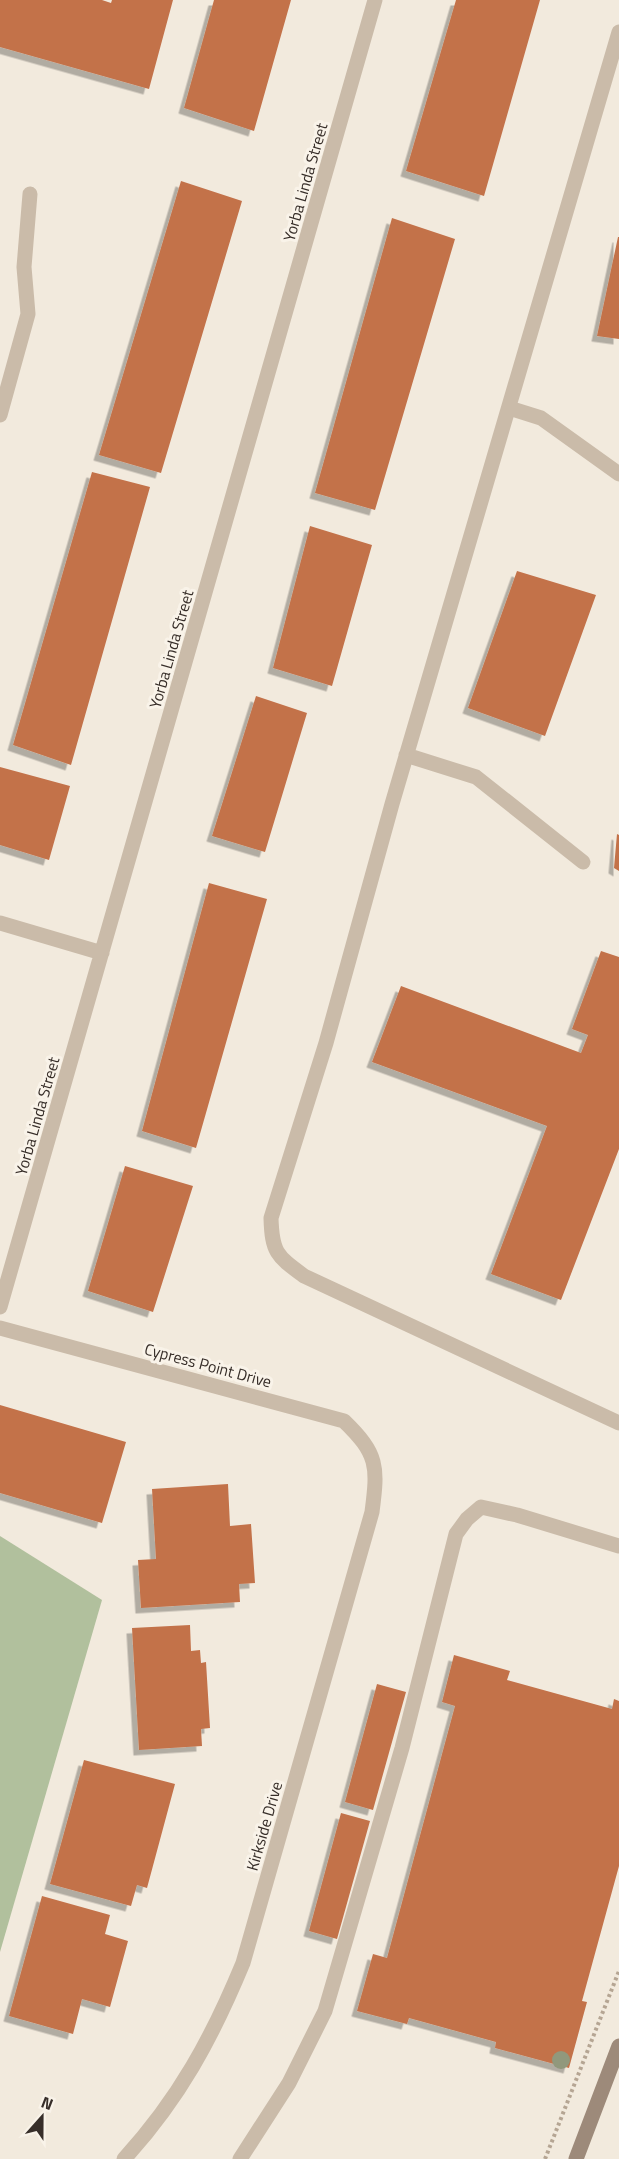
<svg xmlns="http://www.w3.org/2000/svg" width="619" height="2159" font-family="'Titillium Web',sans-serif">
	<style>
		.green { fill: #b1c09d }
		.building { fill: #c3724a; filter: url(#shadow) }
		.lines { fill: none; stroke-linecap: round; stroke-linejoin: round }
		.path { stroke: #b5a593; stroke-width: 4; stroke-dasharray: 3 3; stroke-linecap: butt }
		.service { stroke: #cabba9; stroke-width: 15 }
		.minor { stroke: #cabba9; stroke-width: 15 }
		.secondary { stroke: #9d8a7a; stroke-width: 15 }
		.tree { fill: #91987c }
		.labels { text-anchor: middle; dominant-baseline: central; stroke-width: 6; stroke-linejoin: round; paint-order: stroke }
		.street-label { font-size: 16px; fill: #372e29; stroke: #f9f3e9 }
	</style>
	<defs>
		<filter id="shadow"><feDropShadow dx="-5.5" dy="5.5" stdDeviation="0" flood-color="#0004"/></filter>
	</defs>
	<rect width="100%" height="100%" fill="#f2eadd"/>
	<!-- green -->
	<path class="green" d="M 0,1536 L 102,1600 L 0,1952 Z"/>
	<!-- building -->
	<path class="building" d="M 0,0 L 102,0 L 111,3 L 112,0 L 173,0 L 149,89 L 0,47 Z
		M 214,0 L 291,0 L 254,131 L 184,108 Z
		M 456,0 L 540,0 L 484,196 L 406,171 Z
		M 181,181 L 242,201 L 161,473 L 99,455 Z
		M 392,218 L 455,239 L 375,510 L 315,493 Z
		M 618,237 L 619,237 L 619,339 L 597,336 Z
		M 92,472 L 150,487 L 71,765 L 13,745 Z
		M 310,526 L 372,545 L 332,686 L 273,668 Z
		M 517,571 L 596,595 L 545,736 L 468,708 Z
		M 256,696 L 307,713 L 265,852 L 212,836 Z
		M 0,767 L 70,786 L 49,860 L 0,845 Z
		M 617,834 L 619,835 L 619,871 L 614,868 Z
		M 209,883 L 267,899 L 196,1148 L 142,1131 Z
		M 601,951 L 619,957 L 619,1149 L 561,1300 L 491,1274 L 547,1126 L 372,1062 L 401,986 L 581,1053 L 588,1035 L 572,1029 Z
		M 125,1166 L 193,1186 L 153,1312 L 88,1291 Z
		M 0,1405 L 126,1442 L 102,1523 L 0,1493 Z
		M 228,1484 L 230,1526 L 251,1524 L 255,1583 L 239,1584 L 240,1602 L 141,1608 L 138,1560 L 156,1559 L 152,1489 Z
		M 190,1625 L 191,1651 L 200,1650 L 201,1663 L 206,1662 L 210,1728 L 201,1729 L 202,1746 L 139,1750 L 132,1628 Z
		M 454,1655 L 510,1671 L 507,1680 L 612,1709 L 614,1699 L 619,1701 L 619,1866 L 582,2001 L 587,2002 L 569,2068 L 495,2048 L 496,2042 L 409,2018 L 407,2024 L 357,2011 L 373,1954 L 387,1958 L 455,1706 L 442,1702 Z
		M 377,1684 L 406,1692 L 373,1810 L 345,1802 Z
		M 84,1760 L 175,1784 L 147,1888 L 137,1885 L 131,1906 L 50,1884 Z
		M 341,1813 L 370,1821 L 337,1939 L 309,1931 Z
		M 42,1896 L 110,1915 L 105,1934 L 128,1941 L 110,2007 L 82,1999 L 73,2034 L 9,2016 Z"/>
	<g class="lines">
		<!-- path -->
		<path class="path" d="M 545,2159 L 619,1971"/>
		<!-- service -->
		<path class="service" d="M 619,32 L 392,804 L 326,1043 L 271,1218 C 272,1253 277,1256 304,1276 L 619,1423
			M 509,408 L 541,418 L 619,474
			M 0,415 L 28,314 L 24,267 L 30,194
			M 406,755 L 476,777 L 583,862
			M 240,2159 L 289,2083 L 325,2011 L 402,1748 L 456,1534 L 467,1519 L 481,1507 L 517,1515 L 619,1546"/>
		<!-- minor -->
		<path class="minor" d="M 0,923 L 102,953
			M 0,1307 L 375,0
			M 0,1328 L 344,1421 C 378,1454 378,1466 372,1512 L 243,1963 C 212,2038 179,2099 124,2159"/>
		<!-- secondary -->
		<path class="secondary" d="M 576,2159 L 619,2046"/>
	</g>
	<!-- trees -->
	<circle class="tree" cx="561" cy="2060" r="9"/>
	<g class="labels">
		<!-- street labels -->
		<g class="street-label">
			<text transform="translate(305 182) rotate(-74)">Yorba Linda Street</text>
			<text transform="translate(171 649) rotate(-74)">Yorba Linda Street</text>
			<text transform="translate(37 1116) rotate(-74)">Yorba Linda Street</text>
			<text transform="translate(208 1365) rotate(15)">Cypress Point Drive</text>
			<text transform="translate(264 1826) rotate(-74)">Kirkside Drive</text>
		</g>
	</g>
	<!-- north arrow -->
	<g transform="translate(42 2117) rotate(21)" stroke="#f9f3e9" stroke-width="4.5" paint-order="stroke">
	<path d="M0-4.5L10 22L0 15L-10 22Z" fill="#372e29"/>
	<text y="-9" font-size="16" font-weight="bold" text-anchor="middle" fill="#372e29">N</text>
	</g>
</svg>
